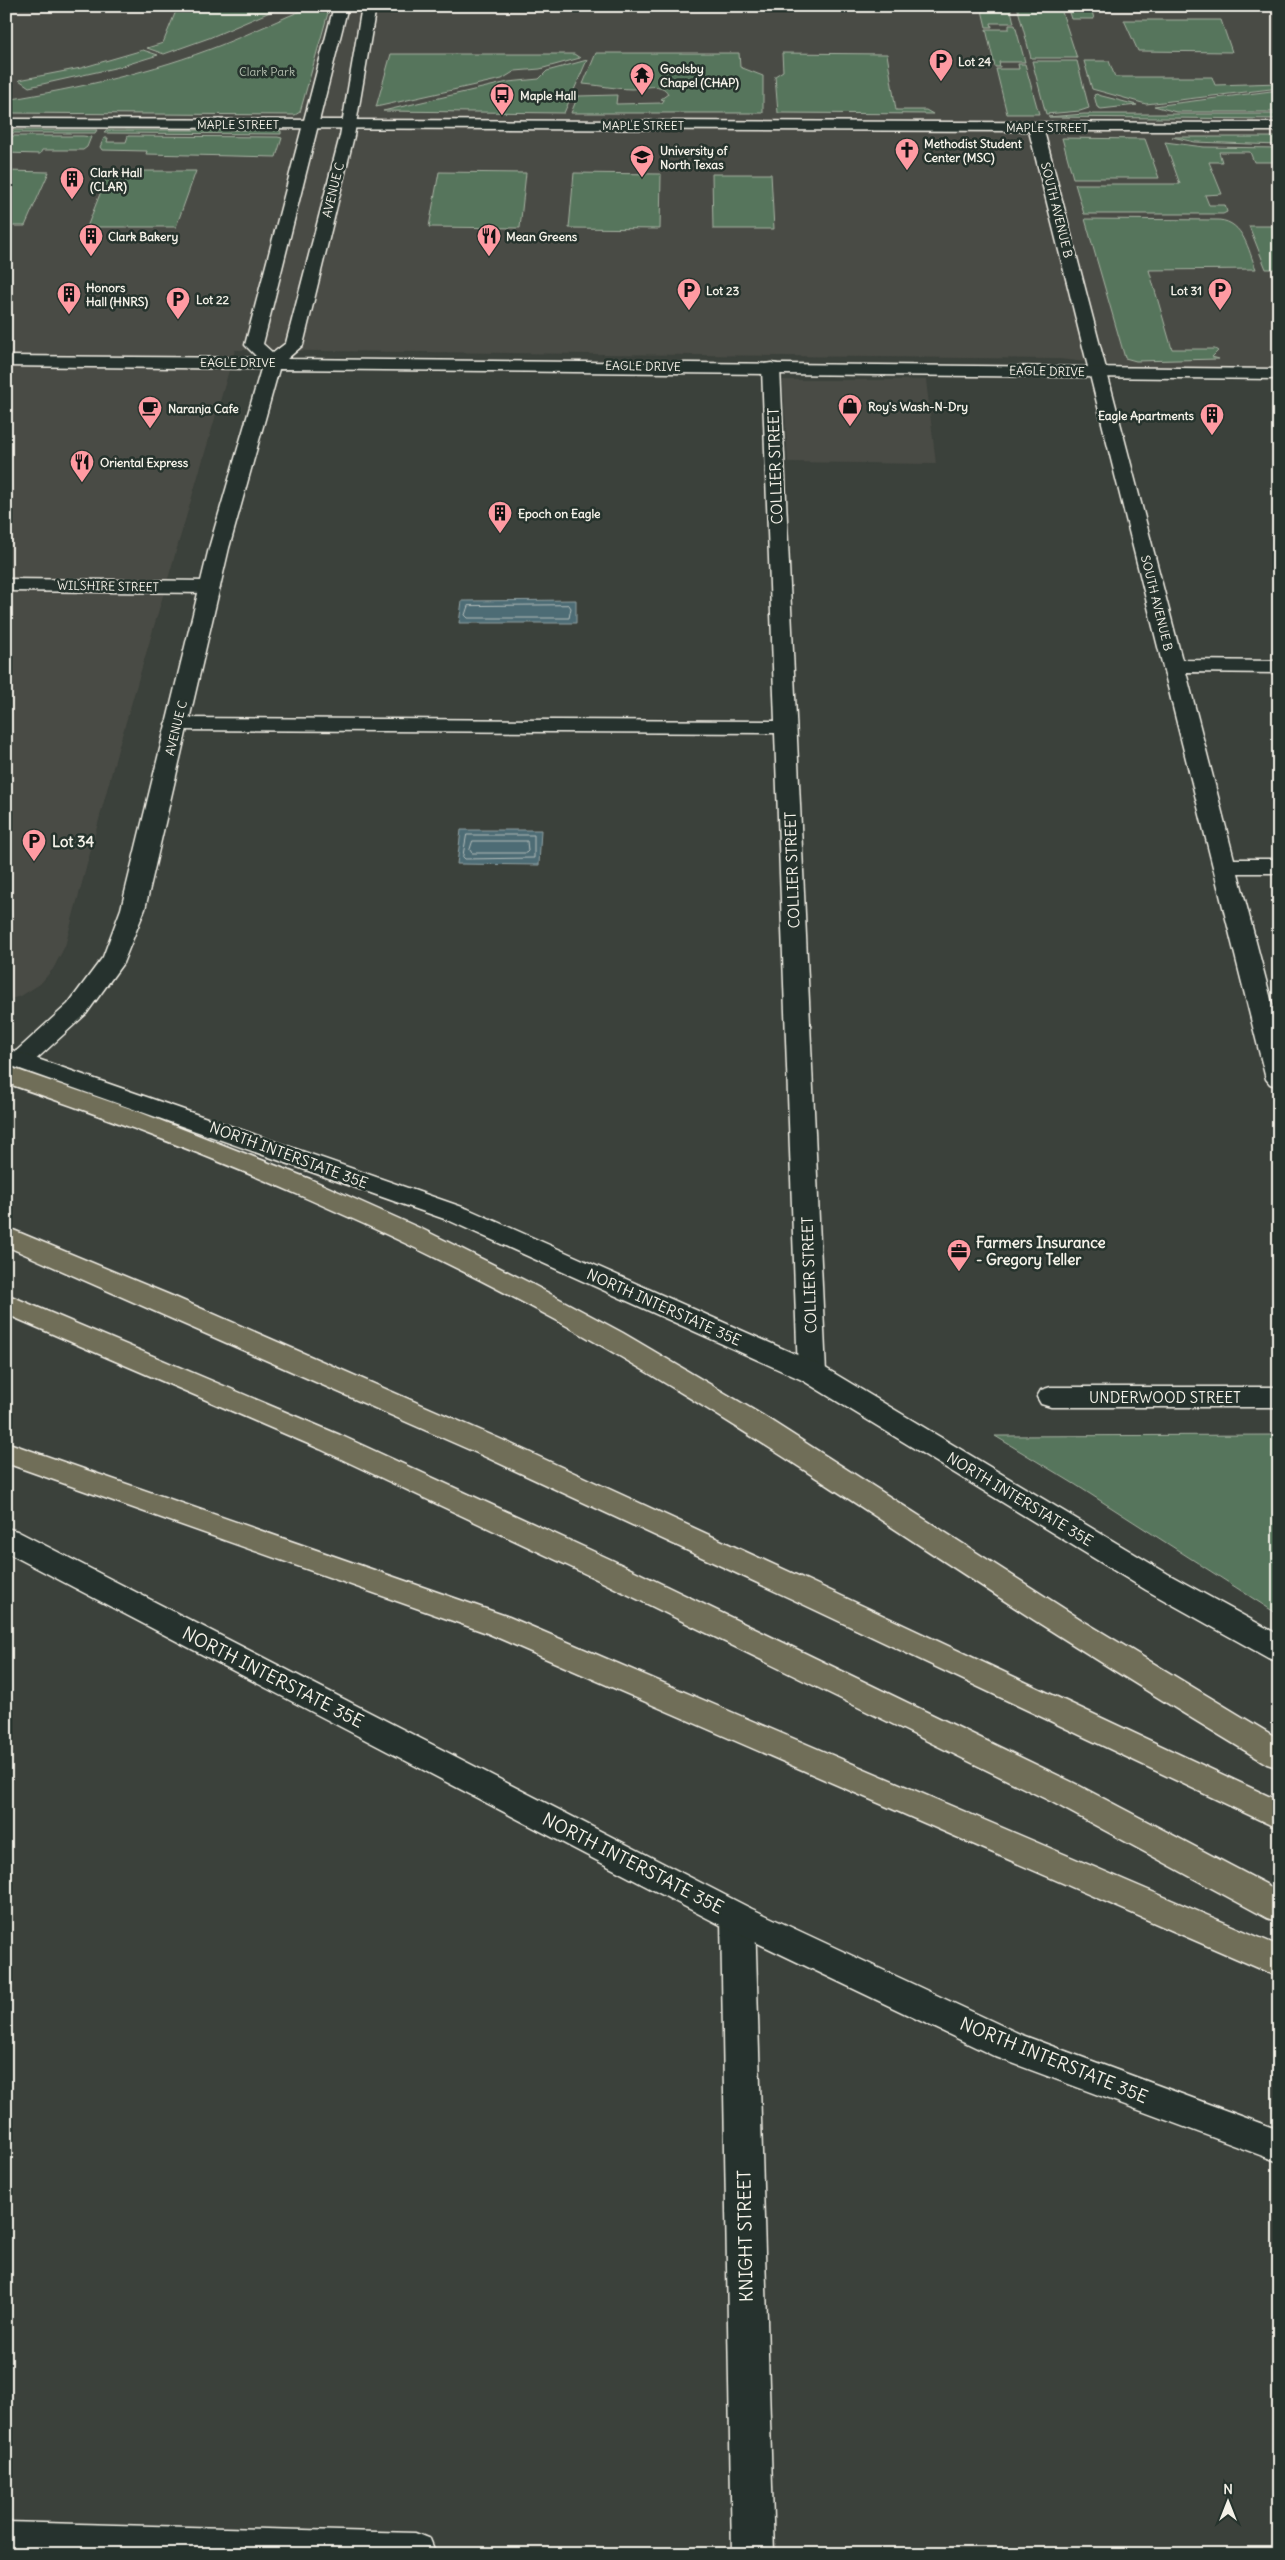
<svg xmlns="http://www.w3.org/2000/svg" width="1285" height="2560" font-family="Delius,sans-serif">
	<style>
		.built { fill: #4a4b45 }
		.green { fill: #57745c; stroke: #a6b2a2 }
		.water { fill: #4e6c75; stroke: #90a1a3 }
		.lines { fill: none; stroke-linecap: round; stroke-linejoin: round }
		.shore { stroke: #b2bcba; stroke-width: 1 }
		.minor-casing { stroke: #f4f1e8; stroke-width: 3 }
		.tertiary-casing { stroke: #f4f1e8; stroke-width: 3 }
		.secondary-casing { stroke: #f4f1e8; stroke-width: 3 }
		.motorway-casing { stroke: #f4f1e8; stroke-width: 3 }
		.minor { fill: #26332d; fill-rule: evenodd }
		.tertiary { fill: #26332d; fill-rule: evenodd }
		.secondary { fill: #26332d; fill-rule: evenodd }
		.motorway { fill: #706e59; fill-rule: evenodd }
		.labels { text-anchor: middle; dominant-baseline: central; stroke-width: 5; stroke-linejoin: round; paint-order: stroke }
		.far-poi-label { font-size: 12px; font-weight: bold; fill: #f4f1e8; stroke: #26332d; text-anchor: start }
		.far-park-label { font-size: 12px; fill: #b5bfb0; stroke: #26332d }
		.far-street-label { font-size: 12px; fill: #f4f1e8; stroke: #26332d }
		.street-label { font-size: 15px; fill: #f4f1e8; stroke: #26332d }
		.poi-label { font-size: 15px; font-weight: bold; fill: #f4f1e8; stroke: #26332d; text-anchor: start }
		.near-street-label { font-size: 18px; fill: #f4f1e8; stroke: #26332d }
	</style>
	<rect width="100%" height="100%" fill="#3b413b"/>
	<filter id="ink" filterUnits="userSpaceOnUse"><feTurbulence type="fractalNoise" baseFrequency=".02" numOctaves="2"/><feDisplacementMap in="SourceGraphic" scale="10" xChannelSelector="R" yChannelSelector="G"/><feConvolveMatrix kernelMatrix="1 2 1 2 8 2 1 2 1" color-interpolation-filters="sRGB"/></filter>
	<g filter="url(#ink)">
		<!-- built -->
		<path class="built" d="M 6,6 L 1279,6 L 1279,368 L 1130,367 L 1060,359 L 235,350 L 118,749 L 65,946 L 53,969 L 40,984 L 21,996 L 6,1000 Z
			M 783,380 L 926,380 L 936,464 L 788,462 Z"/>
		<!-- green -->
		<path class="green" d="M 178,6 L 284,6 L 209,38 L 164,54 L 147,48 L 163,43 Z
			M 313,6 L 330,6 L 300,112 L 295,115 L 6,113 L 6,100 C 79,88 153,72 221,45 C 252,33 282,18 313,6 Z
			M 981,6 L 1010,6 L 1014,23 L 991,23 L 992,27 L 986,27 Z
			M 1017,6 L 1060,6 L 1077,58 L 1031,58 Z
			M 1067,6 L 1105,6 L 1107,11 L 1092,11 L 1094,19 L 1071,19 Z
			M 1131,6 L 1279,6 L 1279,10 L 1132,9 Z
			M 1124,20 L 1221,20 L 1232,52 L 1138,51 Z
			M 1009,25 L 1015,25 L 1025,62 L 999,62 L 1000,67 L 995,67 L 986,29 L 1009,29 Z
			M 143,50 L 158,55 L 119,67 L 29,87 L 19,80 L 81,68 Z
			M 596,53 L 739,53 L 740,67 L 763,76 L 763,113 L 571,113 L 578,96 L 617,95 L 616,104 L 662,103 L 664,100 L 661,99 L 668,94 C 663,81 642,89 631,89 C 615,89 599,85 583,84 Z
			M 782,53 L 887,54 L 896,110 L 926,110 L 933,114 L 778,113 L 775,76 L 783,71 Z
			M 391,54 L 574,54 L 580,58 L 540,69 L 515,71 L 502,79 L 376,107 Z
			M 587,60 L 564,113 L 383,111 L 508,82 L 539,79 L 547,71 Z
			M 1032,61 L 1077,61 L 1089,108 L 1080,111 L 1046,114 Z
			M 1084,61 L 1109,61 L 1115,77 L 1212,77 L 1215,85 L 1279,83 L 1279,88 L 1146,104 L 1092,89 Z
			M 1018,64 L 1025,64 L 1039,114 L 1007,114 L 996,69 L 1019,69 Z
			M 1279,90 L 1279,112 L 1176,112 L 1154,106 Z
			M 1097,94 L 1098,95 L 1137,105 L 1101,109 L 1097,107 L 1094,95 Z
			M 1084,114 L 1279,114 L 1279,119 L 1048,117 Z
			M 6,130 L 97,130 L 95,133 L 6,133 Z
			M 106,130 L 275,130 L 281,131 L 281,134 L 104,133 Z
			M 6,136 L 83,136 L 91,137 L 87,147 L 83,150 L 42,150 L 40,154 L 6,153 Z
			M 128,136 L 278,137 L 282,138 L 276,157 L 146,154 L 147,151 L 102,150 L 100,147 L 104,138 L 108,138 L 107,142 L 126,142 Z
			M 1172,137 L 1279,137 L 1279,145 L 1195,142 Z
			M 1062,138 L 1145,139 L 1159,178 L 1073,178 Z
			M 1165,142 L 1204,147 L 1279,148 L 1279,162 L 1254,162 L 1250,152 L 1219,152 L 1222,162 L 1209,162 L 1222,194 L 1205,195 L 1209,205 L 1225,205 L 1227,212 L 1223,214 L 1084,214 L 1075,184 L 1180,184 Z
			M 6,171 L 49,172 L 25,226 L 6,226 Z
			M 109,171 L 196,171 L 176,227 L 87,227 Z
			M 439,172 L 526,173 L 520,228 L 429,227 Z
			M 574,173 L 661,174 L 660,229 L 569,228 Z
			M 712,174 L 771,174 L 774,229 L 713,229 Z
			M 1085,219 L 1219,220 C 1244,222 1248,250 1256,269 L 1149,270 L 1172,349 L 1215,349 L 1218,351 L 1212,357 L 1219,359 L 1136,361 L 1125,358 Z
			M 1249,226 L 1276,226 L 1279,233 L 1279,269 L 1266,269 Z
			M 1279,1435 L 1279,1615 L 1076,1485 L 995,1436 Z"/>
		<!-- water -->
		<path class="water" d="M 576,600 L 576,623 L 459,623 L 462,601 Z
			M 461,830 L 541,830 L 539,865 L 457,864 Z"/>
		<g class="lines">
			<!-- shore -->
			<path class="shore" d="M 569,605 L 571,608 L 569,618 L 468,618 L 465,615 L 468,606 Z
				M 467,835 L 534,835 L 534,858 L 465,859 L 463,857 Z
				M 473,841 L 527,841 L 528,851 L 526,853 L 472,853 L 470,850 Z"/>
			<defs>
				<path id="minor" d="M 6,119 L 1279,123 L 1279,131 L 1044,131 L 1182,660 L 1279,661 L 1279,673 L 1186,672 L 1234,859 L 1279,859 L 1279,873 L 1238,873 L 1279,1030 L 1279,1087 L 1270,1084 L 1266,1079 L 1029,131 L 6,127 Z
					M 771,363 L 777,364 L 780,368 L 826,1373 L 822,1380 L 812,1383 L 802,1380 L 798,1373 L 775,733 L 176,730 L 168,729 L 165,724 L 168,719 L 176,718 L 775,721 L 762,368 L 765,364 Z
					M 6,579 L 210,581 L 217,583 L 220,587 L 217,591 L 210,593 L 6,591 Z
					M 1051,1387 L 1279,1387 L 1279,1407 L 1051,1407 L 1041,1404 L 1037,1397 L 1041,1390 Z
					M 738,1904 L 750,1908 L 755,1918 L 774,2554 L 732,2554 L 721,1918 L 726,1908 Z
					M 6,2522 L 415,2533 L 430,2539 L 436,2554 L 6,2554 Z"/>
				<path id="tertiary" d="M 334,6 L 348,6 L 263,344 L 273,353 L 286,343 L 340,136 L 362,6 L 376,6 L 354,136 L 303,345 L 287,359 L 1279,369 L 1279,379 L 279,369 L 229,548 L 145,909 L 123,963 L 86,1014 L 30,1065 L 21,1068 L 12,1065 L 8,1060 L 12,1055 L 68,1004 L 103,957 L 121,909 L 209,548 L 261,369 L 6,366 L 6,356 L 258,358 L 245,345 Z"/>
				<path id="secondary" d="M 6,1048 L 468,1209 L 822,1366 L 1168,1574 L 1279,1635 L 1279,1662 L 1268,1658 L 1146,1590 L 802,1380 L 450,1221 L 6,1064 Z
					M 6,1528 L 17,1531 L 750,1908 L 1022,2035 L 1279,2130 L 1279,2162 L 996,2057 L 726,1928 L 6,1552 Z"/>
				<path id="motorway" d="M 6,1066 L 134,1110 L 310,1179 L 424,1230 L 528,1282 L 623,1333 L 762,1415 L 1085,1622 L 1279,1739 L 1279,1768 L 1267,1764 C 1189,1717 1111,1669 1034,1620 C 876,1518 721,1411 556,1320 C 380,1224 196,1147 6,1083 Z
					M 6,1227 L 177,1298 L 498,1438 L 816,1584 L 1279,1801 L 1279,1829 L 794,1600 L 477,1453 L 6,1246 Z
					M 6,1294 L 340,1435 L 612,1560 L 1076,1784 L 1279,1891 L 1279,1922 L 1267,1918 L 1052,1802 L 590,1576 L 320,1449 L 6,1314 Z
					M 6,1442 L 509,1617 L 1279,1946 L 1279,1977 L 487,1633 L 6,1463 Z"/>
			</defs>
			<!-- minor casing -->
			<use href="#minor" class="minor-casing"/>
			<!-- tertiary casing -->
			<use href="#tertiary" class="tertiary-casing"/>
			<!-- secondary casing -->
			<use href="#secondary" class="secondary-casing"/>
			<!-- motorway casing -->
			<use href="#motorway" class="motorway-casing"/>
			<!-- minor -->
			<use href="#minor" class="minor"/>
			<!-- tertiary -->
			<use href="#tertiary" class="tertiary"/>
			<!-- secondary -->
			<use href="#secondary" class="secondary"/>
			<!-- motorway -->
			<use href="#motorway" class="motorway"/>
		</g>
	</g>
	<!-- icons -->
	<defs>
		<symbol id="parking-pin" viewBox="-11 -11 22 30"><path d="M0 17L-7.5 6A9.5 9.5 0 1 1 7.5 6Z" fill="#ff9aa2" stroke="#26332d"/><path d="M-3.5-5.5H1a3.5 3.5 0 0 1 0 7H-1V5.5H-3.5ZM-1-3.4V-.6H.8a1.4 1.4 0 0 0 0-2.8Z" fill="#111"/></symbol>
		<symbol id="temple-pin" viewBox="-11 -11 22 30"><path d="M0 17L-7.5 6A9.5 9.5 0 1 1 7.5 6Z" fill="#ff9aa2" stroke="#26332d"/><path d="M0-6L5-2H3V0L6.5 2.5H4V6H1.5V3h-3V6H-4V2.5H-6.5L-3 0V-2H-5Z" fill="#111"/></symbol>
		<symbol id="bus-pin" viewBox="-11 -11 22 30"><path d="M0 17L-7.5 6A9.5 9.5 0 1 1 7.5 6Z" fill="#ff9aa2" stroke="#26332d"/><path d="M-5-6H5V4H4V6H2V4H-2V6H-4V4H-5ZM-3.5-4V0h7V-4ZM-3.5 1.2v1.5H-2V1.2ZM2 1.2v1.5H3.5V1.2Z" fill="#111"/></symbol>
		<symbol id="church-pin" viewBox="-11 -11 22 30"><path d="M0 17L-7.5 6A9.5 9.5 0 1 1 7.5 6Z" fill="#ff9aa2" stroke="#26332d"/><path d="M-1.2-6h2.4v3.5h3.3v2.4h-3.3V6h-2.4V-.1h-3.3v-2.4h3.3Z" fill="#111"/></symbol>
		<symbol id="university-pin" viewBox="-11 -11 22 30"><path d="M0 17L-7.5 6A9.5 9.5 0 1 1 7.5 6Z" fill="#ff9aa2" stroke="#26332d"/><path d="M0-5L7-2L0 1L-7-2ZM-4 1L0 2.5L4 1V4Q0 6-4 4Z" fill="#111"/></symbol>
		<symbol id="building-pin" viewBox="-11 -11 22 30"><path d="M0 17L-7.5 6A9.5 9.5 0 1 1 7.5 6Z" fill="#ff9aa2" stroke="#26332d"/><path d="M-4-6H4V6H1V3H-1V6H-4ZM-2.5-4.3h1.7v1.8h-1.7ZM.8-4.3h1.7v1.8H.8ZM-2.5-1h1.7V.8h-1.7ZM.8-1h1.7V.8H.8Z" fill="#111"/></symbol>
		<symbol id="restaurant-pin" viewBox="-11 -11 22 30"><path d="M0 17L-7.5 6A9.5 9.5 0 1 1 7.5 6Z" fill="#ff9aa2" stroke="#26332d"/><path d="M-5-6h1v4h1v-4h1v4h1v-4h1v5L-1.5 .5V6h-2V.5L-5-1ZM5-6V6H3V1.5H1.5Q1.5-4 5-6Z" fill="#111"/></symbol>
		<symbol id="shop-pin" viewBox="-11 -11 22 30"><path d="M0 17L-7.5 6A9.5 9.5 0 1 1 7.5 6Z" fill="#ff9aa2" stroke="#26332d"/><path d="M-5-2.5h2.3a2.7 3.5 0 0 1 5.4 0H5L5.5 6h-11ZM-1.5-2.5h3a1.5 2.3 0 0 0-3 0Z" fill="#111"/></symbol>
		<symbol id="cafe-pin" viewBox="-11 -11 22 30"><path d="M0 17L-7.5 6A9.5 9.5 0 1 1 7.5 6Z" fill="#ff9aa2" stroke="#26332d"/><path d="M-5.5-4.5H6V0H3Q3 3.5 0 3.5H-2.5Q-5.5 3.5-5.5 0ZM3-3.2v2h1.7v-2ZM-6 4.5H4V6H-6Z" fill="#111"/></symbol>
		<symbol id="office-pin" viewBox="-11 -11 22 30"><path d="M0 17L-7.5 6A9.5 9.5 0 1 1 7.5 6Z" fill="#ff9aa2" stroke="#26332d"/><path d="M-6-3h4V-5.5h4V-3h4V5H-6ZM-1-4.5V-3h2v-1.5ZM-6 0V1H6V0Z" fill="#111"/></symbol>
	</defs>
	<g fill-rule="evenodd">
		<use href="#parking-pin" x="927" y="47" width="28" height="38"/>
		<use href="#temple-pin" x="628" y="61" width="28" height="38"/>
		<use href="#bus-pin" x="488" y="81" width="28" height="38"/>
		<use href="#church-pin" x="893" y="136" width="28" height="38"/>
		<use href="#university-pin" x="628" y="143" width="28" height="38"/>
		<use href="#building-pin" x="58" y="165" width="28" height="38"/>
		<use href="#building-pin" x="77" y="222" width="28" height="38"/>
		<use href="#restaurant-pin" x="475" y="222" width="28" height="38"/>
		<use href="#parking-pin" x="675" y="276" width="28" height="38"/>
		<use href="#parking-pin" x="1206" y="276" width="28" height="38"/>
		<use href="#building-pin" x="55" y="280" width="28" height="38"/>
		<use href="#parking-pin" x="164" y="285" width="28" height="38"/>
		<use href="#shop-pin" x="836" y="392" width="28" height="38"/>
		<use href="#cafe-pin" x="136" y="394" width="28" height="38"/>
		<use href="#building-pin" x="1198" y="401" width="28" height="38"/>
		<use href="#restaurant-pin" x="68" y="448" width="28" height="38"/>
		<use href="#building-pin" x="486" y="499" width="28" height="38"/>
		<use href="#parking-pin" x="20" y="827" width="28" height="38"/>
		<use href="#office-pin" x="945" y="1237" width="28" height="38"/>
	</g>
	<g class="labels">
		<!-- far-poi labels -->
		<g class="far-poi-label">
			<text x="958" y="61">Lot 24</text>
			<text x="660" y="68">Goolsby<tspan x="660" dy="14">Chapel (CHAP)</tspan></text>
			<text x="520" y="95">Maple Hall</text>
			<text x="924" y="143">Methodist Student<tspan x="924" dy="14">Center (MSC)</tspan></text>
			<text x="660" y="150">University of<tspan x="660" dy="14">North Texas</tspan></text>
			<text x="90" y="172">Clark Hall<tspan x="90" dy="14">(CLAR)</tspan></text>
			<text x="108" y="236">Clark Bakery</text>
			<text x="506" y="236">Mean Greens</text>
			<text x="86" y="287">Honors<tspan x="86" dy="14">Hall (HNRS)</tspan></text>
			<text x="706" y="290">Lot 23</text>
			<text x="1202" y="290" text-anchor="end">Lot 31</text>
			<text x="196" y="299">Lot 22</text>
			<text x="868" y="406">Roy's Wash-N-Dry</text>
			<text x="168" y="408">Naranja Cafe</text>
			<text x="1194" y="415" text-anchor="end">Eagle Apartments</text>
			<text x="100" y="462">Oriental Express</text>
			<text x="518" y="513">Epoch on Eagle</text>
		</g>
		<!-- far-park labels -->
		<g class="far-park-label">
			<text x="267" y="71">Clark Park</text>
		</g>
		<!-- far-street labels -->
		<g class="far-street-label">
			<text x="238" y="124">MAPLE STREET</text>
			<text x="643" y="125">MAPLE STREET</text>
			<text x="1047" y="127">MAPLE STREET</text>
			<text transform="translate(333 190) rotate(-76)">AVENUE C</text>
			<text transform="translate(1057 210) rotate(76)">SOUTH AVENUE B</text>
			<text x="238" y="362">EAGLE DRIVE</text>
			<text transform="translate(643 366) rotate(1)">EAGLE DRIVE</text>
			<text transform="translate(1047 371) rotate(1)">EAGLE DRIVE</text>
			<text transform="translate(108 586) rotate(1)">WILSHIRE STREET</text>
			<text transform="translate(1157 603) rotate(76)">SOUTH AVENUE B</text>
			<text transform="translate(176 728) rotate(-76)">AVENUE C</text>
		</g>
		<!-- street labels -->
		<g class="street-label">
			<text transform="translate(775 466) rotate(-92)">COLLIER STREET</text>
			<text transform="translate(792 870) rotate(-92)">COLLIER STREET</text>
			<text transform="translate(289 1155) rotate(20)">NORTH INTERSTATE 35E</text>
			<text transform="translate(809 1275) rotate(-92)">COLLIER STREET</text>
			<text transform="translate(664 1307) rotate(24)">NORTH INTERSTATE 35E</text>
			<text x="1165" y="1397">UNDERWOOD STREET</text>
			<text transform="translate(1020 1499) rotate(31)">NORTH INTERSTATE 35E</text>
		</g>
		<!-- poi labels -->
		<g class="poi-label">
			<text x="52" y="841">Lot 34</text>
			<text x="976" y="1242">Farmers Insurance<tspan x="976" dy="17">- Gregory Teller</tspan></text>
		</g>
		<!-- near-street labels -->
		<g class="near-street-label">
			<text transform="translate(273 1677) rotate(27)">NORTH INTERSTATE 35E</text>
			<text transform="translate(633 1863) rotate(27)">NORTH INTERSTATE 35E</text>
			<text transform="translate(1054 2060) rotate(22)">NORTH INTERSTATE 35E</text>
			<text transform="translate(745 2236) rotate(-91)">KNIGHT STREET</text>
		</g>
	</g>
	<!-- margin -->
	<rect width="1285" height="2560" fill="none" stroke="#26332d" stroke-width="25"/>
	<rect x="12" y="12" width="1260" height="2535" fill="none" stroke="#f4f1e8" stroke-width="2" filter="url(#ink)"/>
	<!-- north arrow -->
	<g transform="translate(1228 2502)" stroke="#26332d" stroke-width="4" paint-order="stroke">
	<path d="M0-4L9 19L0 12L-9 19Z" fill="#f4f1e8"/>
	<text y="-8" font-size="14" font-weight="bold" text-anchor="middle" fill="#f4f1e8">N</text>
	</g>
</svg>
